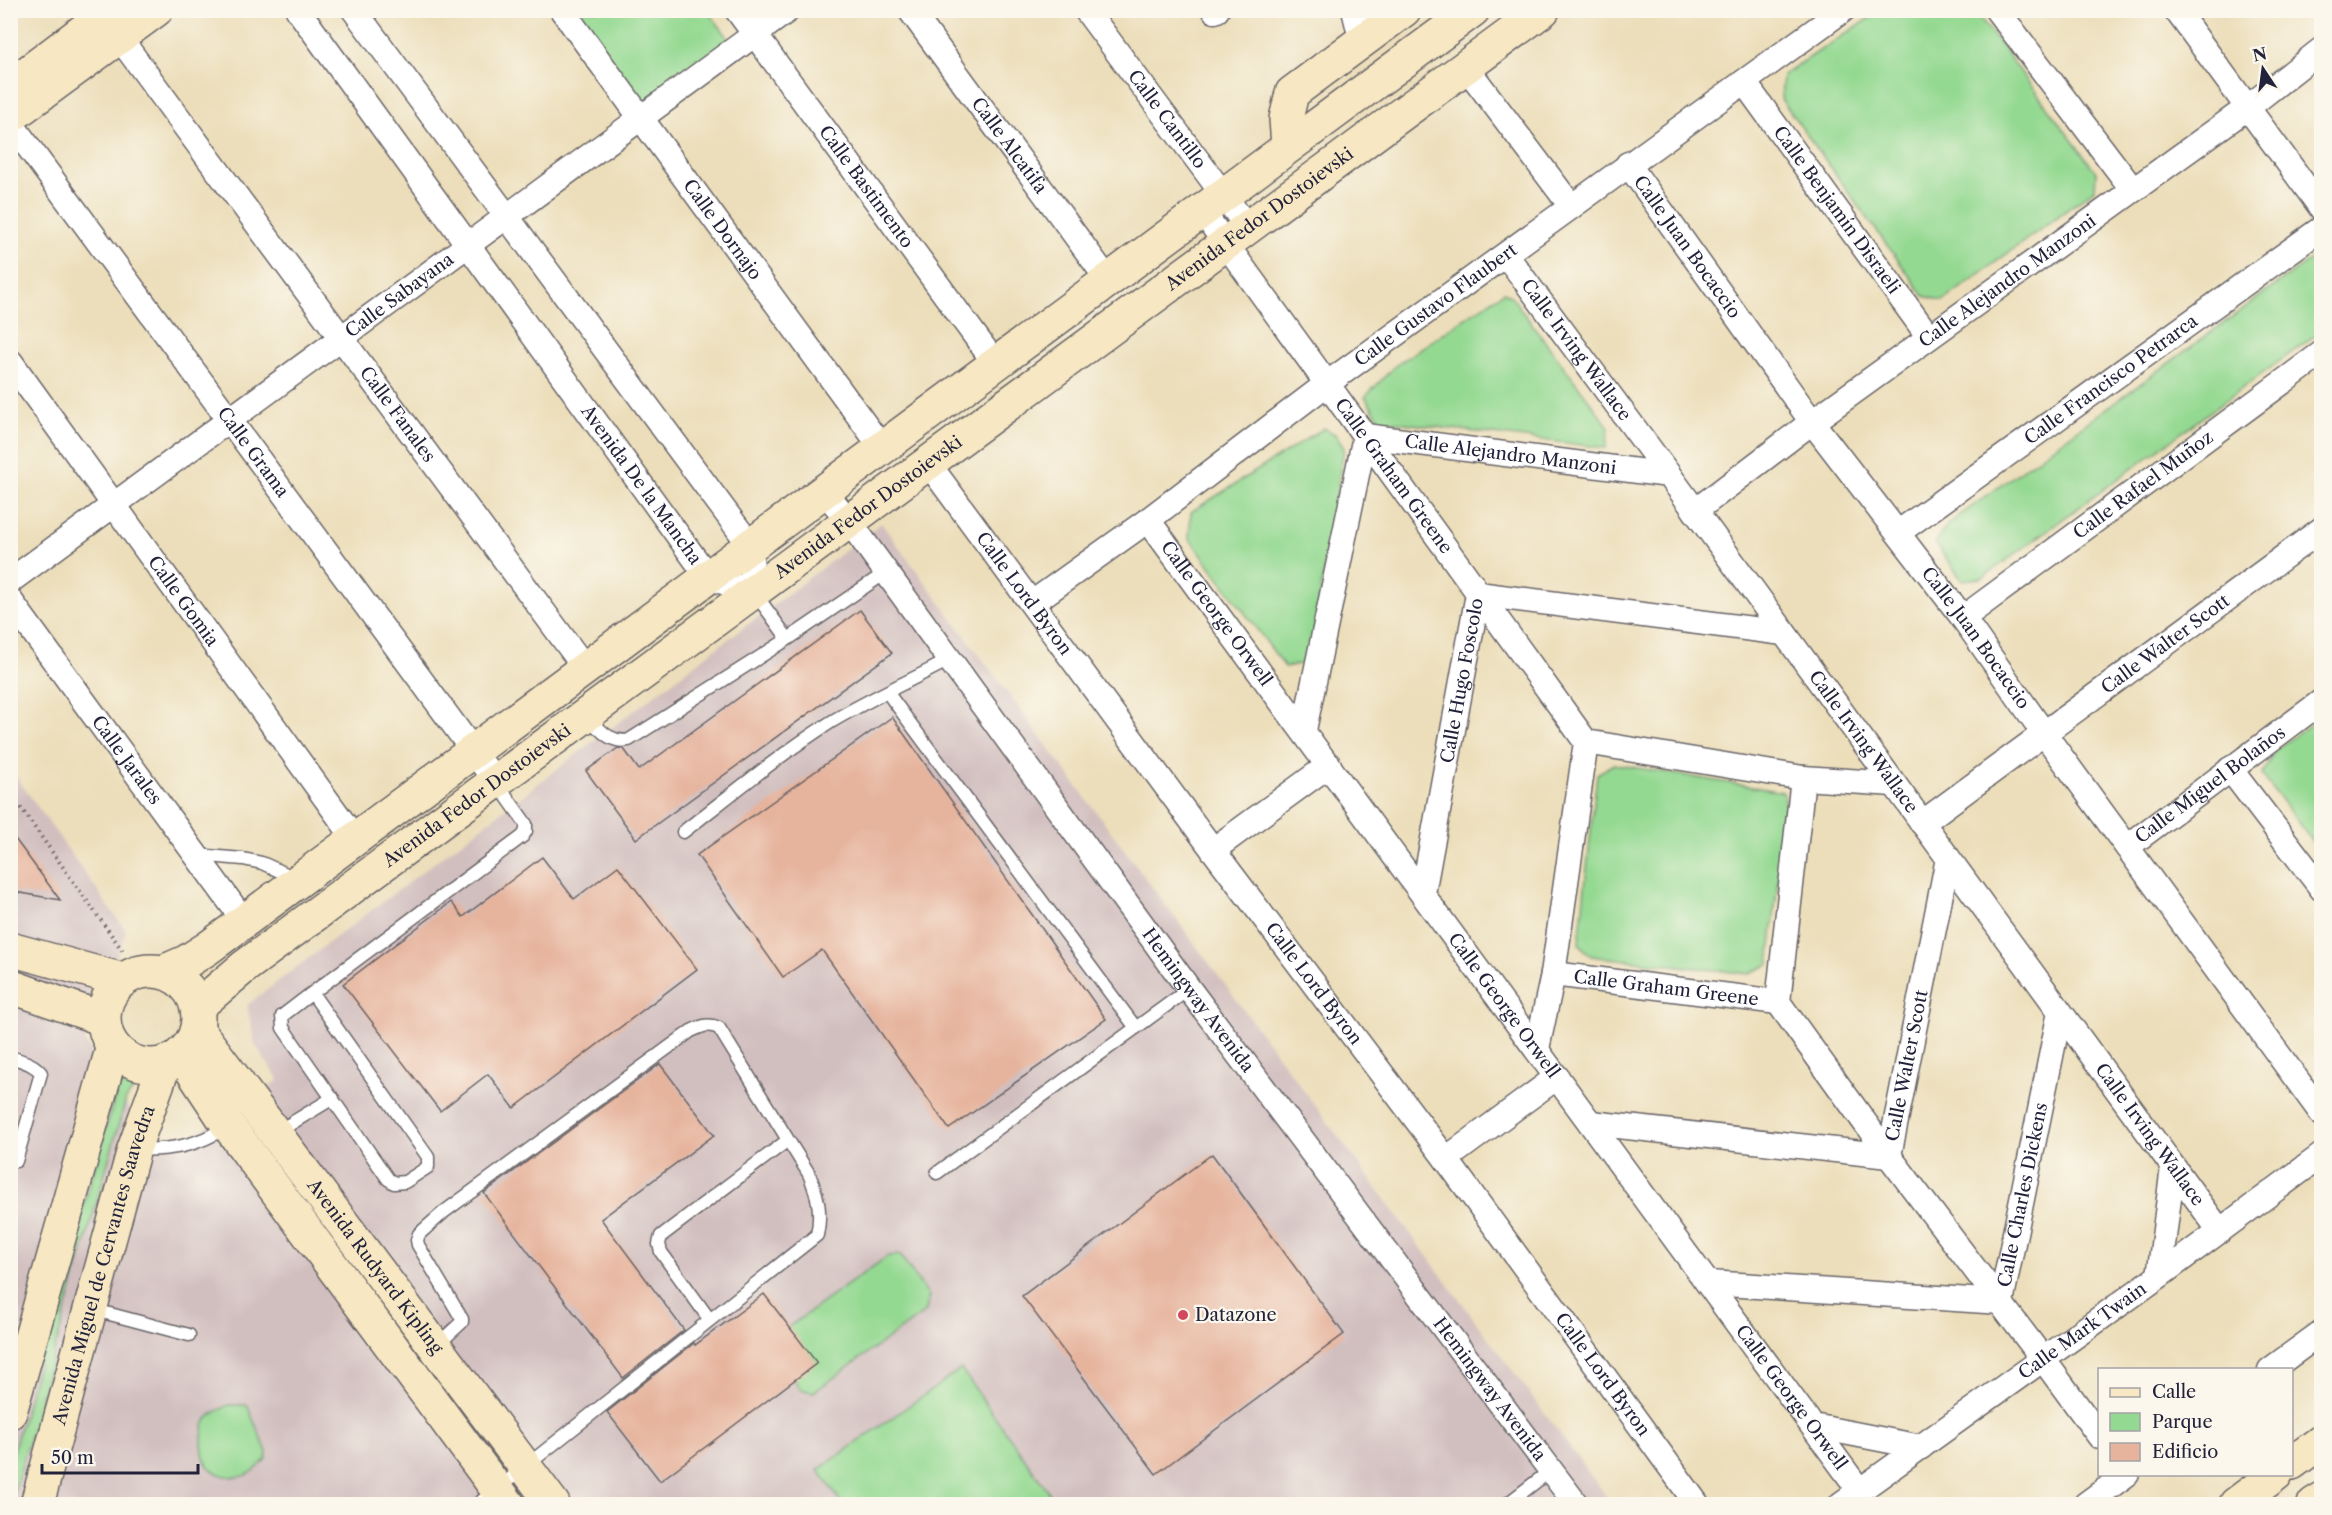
<svg xmlns="http://www.w3.org/2000/svg" width="2332" height="1515" font-family="'Libre Caslon Text',serif">
	<style>
		.industrial { fill: #d1bfbf }
		.green { fill: #94d992; stroke: #5b7e66; stroke-width: 1.5 }
		.building { fill: #e6b49d }
		.lines { fill: none; stroke-linecap: round; stroke-linejoin: round }
		.lane-casing { stroke: #696467; stroke-width: 15 }
		.street-casing { stroke: #696467; stroke-width: 27 }
		.secondary-casing { stroke: #696467; stroke-width: 36 }
		.path { stroke: #696467; stroke-width: 4; stroke-dasharray: 1.5 4.5; stroke-linecap: butt }
		.lane { stroke: #fff; stroke-width: 12 }
		.street { stroke: #fff; stroke-width: 24 }
		.secondary { stroke: #f7e8c3; stroke-width: 33 }
		.poi-dot { fill: #d1495b; stroke: #fbf7ec; stroke-width: 2 }
		.labels { text-anchor: middle; dominant-baseline: central; stroke-width: 4.5; stroke-linejoin: round; paint-order: stroke }
		.street-label { font-size: 18px; fill: #22223b; stroke: #fbf7ec }
		.poi-label { font-size: 18px; fill: #22223b; stroke: #fbf7ec; text-anchor: start }
	</style>
	<rect width="100%" height="100%" fill="#fbf7ec"/>
	<filter id="ink" filterUnits="userSpaceOnUse"><feTurbulence type="fractalNoise" baseFrequency=".0167" numOctaves="2"/><feDisplacementMap in="SourceGraphic" scale="12" xChannelSelector="R" yChannelSelector="G"/><feConvolveMatrix kernelMatrix="1 2 1 2 8 2 1 2 1" color-interpolation-filters="sRGB"/></filter>
	<filter id="wash" filterUnits="userSpaceOnUse"><feTurbulence type="fractalNoise" baseFrequency=".008" numOctaves="4" result="noise"/><feDisplacementMap in="SourceGraphic" scale="24" xChannelSelector="R" yChannelSelector="G"/><feGaussianBlur stdDeviation="1.35" result="paint"/><feColorMatrix in="noise" values="0 0 0 0 0 0 0 0 0 0 0 0 0 0 0 0 0 1.4 0 .05"/><feComposite in="paint" operator="in"/></filter>
	<g filter="url(#wash)">
		<rect width="100%" height="100%" fill="#ecdeba"/>
		<!-- industrial -->
		<path class="industrial" d="M 881,523 L 1612,1504 L 11,1504 L 10,768 L 126,931 L 85,1042 L 153,1144 L 176,1142 L 195,1134 L 279,1080 L 255,1045 L 247,1005 Z"/>
		<!-- green -->
		<path class="green" d="M 582,10 L 708,11 L 727,36 L 726,46 L 647,103 L 638,103 L 575,16 Z
			M 1880,11 L 1975,11 L 2096,172 L 2095,189 L 1943,301 L 1924,296 L 1781,99 L 1783,75 Z
			M 2317,255 L 2321,256 L 2321,331 L 1982,578 L 1962,580 L 1935,543 L 1948,524 Z
			M 1504,292 L 1511,296 L 1609,427 L 1606,448 L 1380,420 L 1365,397 L 1395,366 Z
			M 1324,428 L 1335,434 L 1344,448 L 1309,662 L 1285,667 L 1189,538 L 1191,512 Z
			M 2321,717 L 2321,853 L 2262,775 L 2275,750 Z
			M 1614,764 L 1783,792 L 1786,804 L 1769,964 L 1750,974 L 1591,956 L 1579,944 L 1597,774 Z
			M 117,1058 L 131,1068 L 148,1071 L 126,1099 L 11,1503 L 11,1459 L 116,1093 Z
			M 900,1255 L 929,1296 L 926,1311 L 814,1392 L 800,1389 L 774,1349 L 776,1336 L 888,1256 Z
			M 961,1369 L 1057,1504 L 843,1504 L 818,1470 Z
			M 228,1405 L 247,1405 L 267,1452 L 266,1459 C 262,1463 257,1469 252,1472 C 240,1480 219,1478 209,1467 C 200,1457 200,1428 208,1418 C 213,1412 222,1409 228,1405 Z"/>
		<g id="blocks">
			<!-- building -->
			<path class="building" d="M 860,610 L 892,653 L 636,839 L 586,771 L 618,748 L 624,749 L 639,770 Z
				M 892,717 L 1106,1019 L 949,1129 L 822,950 L 783,977 L 697,855 Z
				M 10,832 L 60,900 L 10,891 Z
				M 542,857 L 574,899 L 618,866 L 697,969 L 514,1108 L 488,1074 L 440,1111 L 343,984 L 451,902 L 463,917 Z
				M 660,1064 L 714,1135 L 601,1219 L 684,1330 L 623,1378 L 484,1193 Z
				M 1212,1154 L 1344,1334 L 1156,1474 L 1022,1296 Z
				M 764,1294 L 817,1363 L 660,1481 L 607,1412 L 694,1343 L 695,1345 Z"/>
		</g>
	</g>
	<g filter="url(#ink)">
		<use href="#blocks" fill-opacity="0" stroke="#696467" stroke-width="1.5"/>
		<g class="lines">
			<defs>
				<path id="lane" d="M 788,639 L 885,573
					M 887,692 L 1136,1028
					M 586,716 C 600,729 610,744 629,740 L 788,639 L 754,592
					M 683,832 C 732,794 779,755 831,722 C 869,699 910,681 949,660
					M 196,855 L 243,859 L 262,863 L 295,878
					M 312,993 L 428,1157 L 428,1167 L 405,1182 L 394,1183 L 388,1179 L 283,1028 L 282,1016 Z
					M 312,993 L 523,836 L 526,831 L 526,824 L 497,783
					M 10,1057 C 22,1061 33,1063 41,1073 L 16,1161
					M 277,1132 L 333,1098
					M 135,1149 C 169,1151 198,1146 226,1127
					M 937,1173 L 1189,989
					M 91,1309 L 189,1335
					M 710,1320 L 661,1252 L 659,1244 L 661,1236 L 788,1140
					M 436,1346 L 462,1322 L 462,1319 L 418,1245 L 417,1240 L 419,1234 L 444,1212 L 691,1031 C 702,1026 708,1023 719,1028 L 809,1174 C 818,1196 822,1212 817,1235 L 478,1504
					M 1507,1504 L 1550,1471"/>
				<g id="street">
					<path id="s1" d="M 298,10 L 708,577 L 754,592 L 750,545 L 354,10"/>
					<path id="s2" d="M 562,10 L 882,448"/>
					<path id="s3" d="M 737,10 L 995,363"/>
					<path id="s4" d="M 910,10 L 1108,280"/>
					<path id="s5" d="M 1086,10 L 1248,228"/>
					<path d="M 1354,10 L 1362,42"/>
					<path d="M 1997,10 L 2133,190"/>
					<path d="M 2176,10 L 2322,209"/>
					<path d="M 1215,11 L 1217,10"/>
					<path id="s6" d="M 110,25 L 585,668"/>
					<path d="M 1466,67 L 1571,206"/>
					<path id="s7" d="M 1744,82 L 1929,337"/>
					<path id="s8" d="M 10,122 L 496,782"/>
					<path id="s9" d="M 1628,164 L 1812,422 L 1963,618 L 2043,732 L 2322,1114"/>
					<path id="s10" d="M 1202,211 L 1586,742 L 1553,974 L 1537,1049"/>
					<path id="s11" d="M 1506,255 L 1669,475 L 2220,1231"/>
					<path id="s12" d="M 10,361 L 355,839"/>
					<path id="s13" d="M 928,463 L 1213,850 L 1446,1159 L 1697,1504"/>
					<path id="s14" d="M 824,491 L 849,521 L 1189,989 L 1576,1504"/>
					<path id="s15" d="M 1695,511 L 1812,422 L 2247,108 L 2322,49"/>
					<path id="s16" d="M 1148,520 L 1860,1491"/>
					<path id="s17" d="M 1899,532 L 2322,228"/>
					<path id="s18" d="M 10,581 L 788,10"/>
					<path id="s19" d="M 10,600 L 244,921"/>
					<path id="s20" d="M 1032,603 L 1148,520 L 1328,383 L 1843,10"/>
					<path id="s21" d="M 1963,618 L 2322,353"/>
					<path id="s22" d="M 1304,730 L 1365,436 L 1669,475"/>
					<path d="M 1586,742 L 1803,778 L 1894,784"/>
					<path d="M 2230,769 L 2322,889"/>
					<path d="M 1803,778 L 1778,1002 L 1889,1156 L 2043,1359 L 2100,1437"/>
					<path id="s23" d="M 1922,823 L 2322,529"/>
					<path id="s24" d="M 2127,847 L 2322,701"/>
					<path d="M 1213,850 L 1329,765"/>
					<path id="s25" d="M 1423,893 L 1478,594 L 1784,633"/>
					<path id="s26" d="M 1553,974 L 1778,1002"/>
					<path id="s27" d="M 1591,1123 L 1889,1156 L 1948,858"/>
					<path d="M 1446,1159 L 1557,1077"/>
					<path d="M 2159,1276 L 2173,1167"/>
					<path id="s28" d="M 1709,1283 L 2001,1302 L 2060,1012"/>
					<path d="M 2270,1370 L 2322,1332"/>
					<path d="M 1813,1426 L 1921,1447"/>
					<path id="s29" d="M 1841,1504 L 2159,1276 L 2322,1155"/>
					<path d="M 2086,1504 L 2127,1474"/>
				</g>
				<g id="secondary">
					<path d="M 10,86 L 111,10"/>
					<path d="M 10,117 L 156,10"/>
					<path d="M 1288,146 L 1286,119 L 1292,93 L 1404,10"/>
					<path d="M 10,949 L 123,980"/>
					<circle cx="151" cy="1018" r="47"/>
					<path d="M 163,972 L 186,962 L 208,948 L 1473,10"/>
					<path d="M 10,986 L 103,1019"/>
					<path id="s30" d="M 197,1007 L 244,967 L 1543,10"/>
					<path id="s31" d="M 197,1029 L 553,1504"/>
					<path d="M 181,1054 L 228,1125 L 508,1504"/>
					<path d="M 10,1412 L 113,1046"/>
					<path d="M 2292,1463 L 2322,1441"/>
					<path id="s32" d="M 37,1504 L 134,1149 L 165,1063"/>
					<path d="M 2236,1504 L 2276,1474"/>
					<path d="M 2314,1504 L 2322,1499"/>
				</g>
			</defs>
			<!-- lane casing -->
			<use href="#lane" class="lane-casing"/>
			<!-- street casing -->
			<use href="#street" class="street-casing"/>
			<!-- secondary casing -->
			<use href="#secondary" class="secondary-casing"/>
			<!-- path -->
			<path class="path" d="M 10,793 L 125,954"/>
			<!-- lane -->
			<use href="#lane" class="lane"/>
			<!-- street -->
			<use href="#street" class="street"/>
			<!-- secondary -->
			<use href="#secondary" class="secondary"/>
		</g>
	</g>
	<!-- markers -->
	<circle class="poi-dot" cx="1183" cy="1315" r="6"/>
	<g class="labels">
		<!-- street labels -->
		<g class="street-label">
			<text stroke="none"><textPath href="#s5" startOffset="136">Calle Cantillo</textPath></text>
			<text stroke="none"><textPath href="#s4" startOffset="168">Calle Alcatifa</textPath></text>
			<text stroke="none"><textPath href="#s3" startOffset="219">Calle Bastimento</textPath></text>
			<text stroke="none"><textPath href="#s7" startOffset="158">Calle Benjamín Disraeli</textPath></text>
			<text stroke="none"><textPath href="#s30" startOffset="1323">Avenida Fedor Dostoievski</textPath></text>
			<text stroke="none"><textPath href="#s2" startOffset="272">Calle Dornajo</textPath></text>
			<text stroke="none"><textPath href="#s9" startOffset="102">Calle Juan Bocaccio</textPath></text>
			<text stroke="none"><textPath href="#s15" startOffset="388">Calle Alejandro Manzoni</textPath></text>
			<text stroke="none"><textPath href="#s18" startOffset="483">Calle Sabayana</textPath></text>
			<text stroke="none"><textPath href="#s20" startOffset="502">Calle Gustavo Flaubert</textPath></text>
			<text stroke="none"><textPath href="#s11" startOffset="118">Calle Irving Wallace</textPath></text>
			<text stroke="none"><textPath href="#s17" startOffset="261">Calle Francisco Petrarca</textPath></text>
			<text stroke="none"><textPath href="#s6" startOffset="484">Calle Fanales</textPath></text>
			<text stroke="none"><textPath href="#s8" startOffset="410">Calle Grama</textPath></text>
			<text stroke="none"><textPath href="#s22" startOffset="447">Calle Alejandro Manzoni</textPath></text>
			<text stroke="none"><textPath href="#s10" startOffset="327">Calle Graham Greene</textPath></text>
			<text stroke="none"><textPath href="#s1" startOffset="586">Avenida De la Mancha</textPath></text>
			<text stroke="none"><textPath href="#s21" startOffset="224">Calle Rafael Muñoz</textPath></text>
			<text stroke="none"><textPath href="#s30" startOffset="837">Avenida Fedor Dostoievski</textPath></text>
			<text stroke="none"><textPath href="#s13" startOffset="162">Calle Lord Byron</textPath></text>
			<text stroke="none"><textPath href="#s12" startOffset="296">Calle Gomia</textPath></text>
			<text stroke="none"><textPath href="#s16" startOffset="116">Calle George Orwell</textPath></text>
			<text stroke="none"><textPath href="#s9" startOffset="588">Calle Juan Bocaccio</textPath></text>
			<text stroke="none"><textPath href="#s23" startOffset="302">Calle Walter Scott</textPath></text>
			<text stroke="none"><textPath href="#s25" startOffset="216">Calle Hugo Foscolo</textPath></text>
			<text stroke="none"><textPath href="#s11" startOffset="604">Calle Irving Wallace</textPath></text>
			<text stroke="none"><textPath href="#s19" startOffset="198">Calle Jarales</textPath></text>
			<text stroke="none"><textPath href="#s24" startOffset="104">Calle Miguel Bolaños</textPath></text>
			<text stroke="none"><textPath href="#s30" startOffset="351">Avenida Fedor Dostoievski</textPath></text>
			<text stroke="none"><textPath href="#s13" startOffset="648">Calle Lord Byron</textPath></text>
			<text stroke="none"><textPath href="#s26" startOffset="114">Calle Graham Greene</textPath></text>
			<text stroke="none"><textPath href="#s14" startOffset="632">Hemingway Avenida</textPath></text>
			<text stroke="none"><textPath href="#s16" startOffset="602">Calle George Orwell</textPath></text>
			<text stroke="none"><textPath href="#s27" startOffset="392">Calle Walter Scott</textPath></text>
			<text stroke="none"><textPath href="#s11" startOffset="1090">Calle Irving Wallace</textPath></text>
			<text stroke="none"><textPath href="#s28" startOffset="402">Calle Charles Dickens</textPath></text>
			<text stroke="none"><textPath href="#s32" startOffset="248">Avenida Miguel de Cervantes Saavedra</textPath></text>
			<text stroke="none"><textPath href="#s31" startOffset="297">Avenida Rudyard Kipling</textPath></text>
			<text stroke="none"><textPath href="#s29" startOffset="297">Calle Mark Twain</textPath></text>
			<text stroke="none"><textPath href="#s13" startOffset="1134">Calle Lord Byron</textPath></text>
			<text stroke="none"><textPath href="#s14" startOffset="1118">Hemingway Avenida</textPath></text>
			<text stroke="none"><textPath href="#s16" startOffset="1088">Calle George Orwell</textPath></text>
		</g>
		<!-- poi labels -->
		<g class="poi-label">
			<text x="1195" y="1315">Datazone</text>
		</g>
	</g>
	<!-- margin -->
	<rect width="2332" height="1515" fill="none" stroke="#fbf7ec" stroke-width="36"/>
	<!-- legend -->
	<rect x="2098" y="1368" width="195" height="108" fill="#fbf7ec" stroke="#a4a2a5" stroke-width="1.5"/>
	<rect x="2110" y="1388" width="30" height="9" fill="#f7e8c3" stroke="#a4a2a5" stroke-width="1.5"/>
	<text x="2152" y="1398" font-size="18" fill="#22223b">Calle</text>
	<rect x="2110" y="1413" width="30" height="18" fill="#94d992" stroke="#a4a2a5" stroke-width="1.5"/>
	<text x="2152" y="1428" font-size="18" fill="#22223b">Parque</text>
	<rect x="2110" y="1443" width="30" height="18" fill="#e6b49d" stroke="#a4a2a5" stroke-width="1.5"/>
	<text x="2152" y="1458" font-size="18" fill="#22223b">Edificio</text>
	<!-- north arrow -->
	<g transform="translate(2263 69) rotate(347)" stroke="#fbf7ec" stroke-width="4.5" paint-order="stroke">
	<path d="M0-4.5L10 22L0 15L-10 22Z" fill="#22223b"/>
	<text y="-9" font-size="16" font-weight="bold" text-anchor="middle" fill="#22223b">N</text>
	</g>
	<!-- scale -->
	<path d="M42 1464v9h156v-9" fill="none" stroke="#22223b" stroke-width="3"/>
	<text x="51" y="1464" font-size="18" fill="#22223b" stroke="#fbf7ec" stroke-width="4.5" paint-order="stroke">50 m</text>
</svg>
